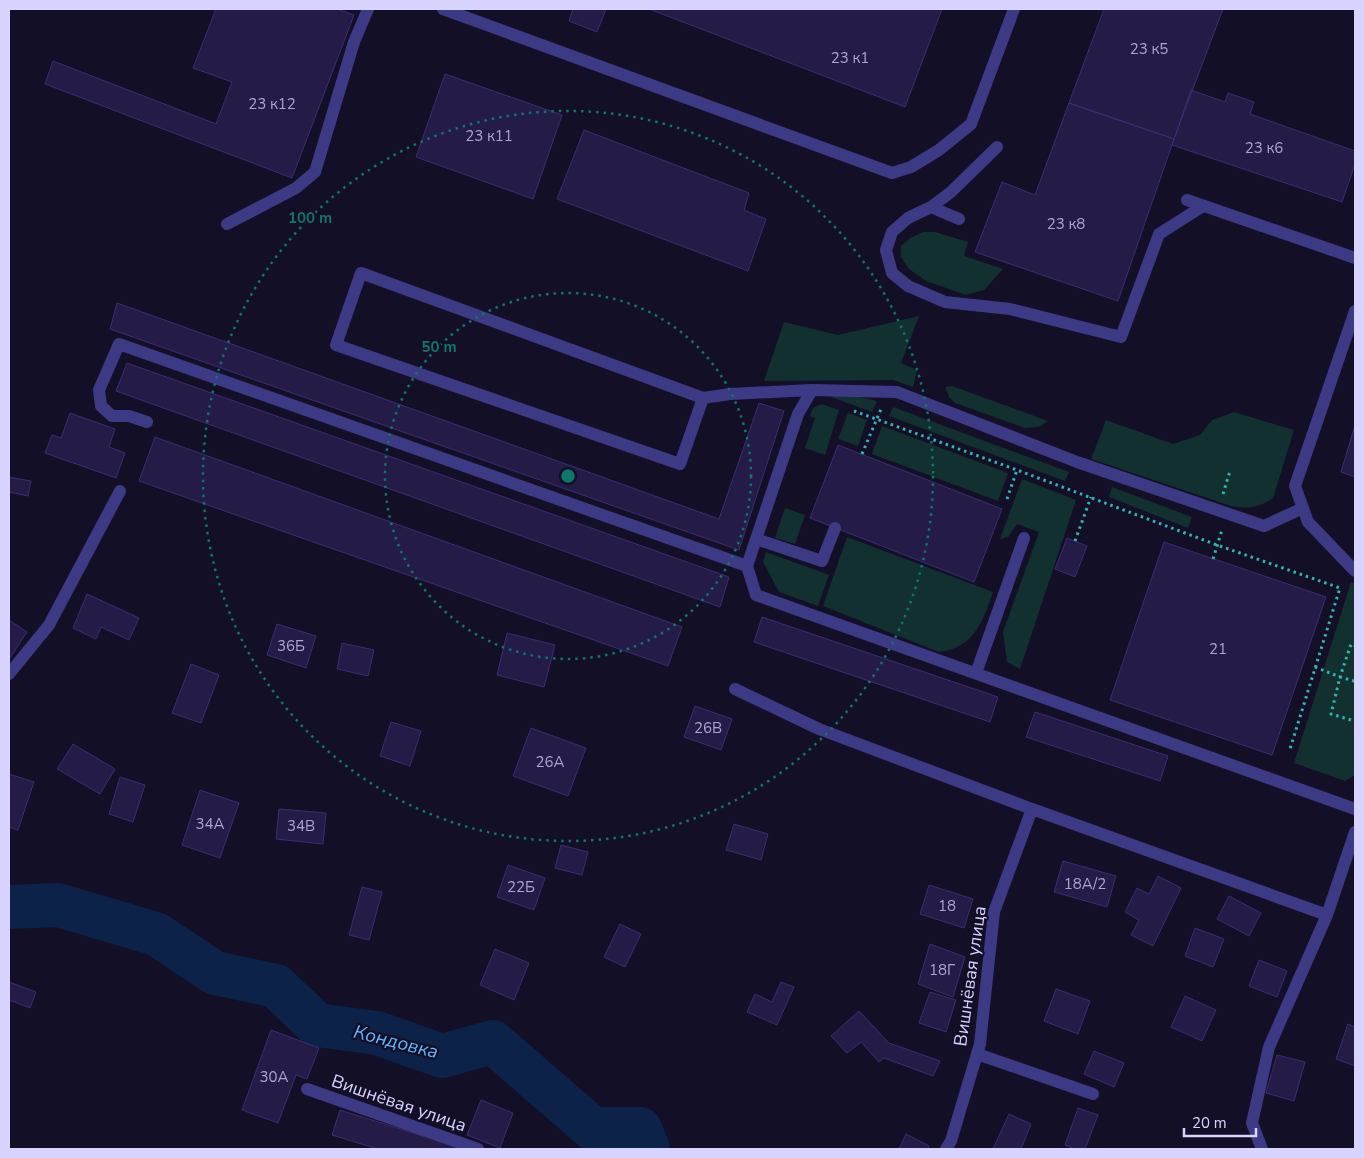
<svg xmlns="http://www.w3.org/2000/svg" width="1364" height="1158" font-family="'Nunito Sans',sans-serif">
	<style>
		.green { fill: #12302f }
		.lines { fill: none; stroke-linecap: round; stroke-linejoin: round }
		.river { stroke: #0c2248; stroke-width: 44 }
		.building { fill: #241b47; stroke: #3b2d73 }
		.path { stroke: #2fb8b0; stroke-width: 3; stroke-dasharray: 2.5 4; stroke-linecap: butt }
		.service { stroke: #3d3a85; stroke-width: 12 }
		.minor { stroke: #3d3a85; stroke-width: 12 }
		.ring { fill: none; stroke: #0f766e; stroke-width: 2.5; stroke-dasharray: 2.5 5 }
		.labels { text-anchor: middle; dominant-baseline: central; stroke-width: 4.5; stroke-linejoin: round; paint-order: stroke }
		.number-label { font-size: 15px; fill: #aca6d1 }
		.street-label { font-size: 18px; fill: #d9d4ff; stroke: #130f26 }
		.water-label { font-size: 19px; font-style: italic; fill: #62b6ff; stroke: #130f26 }
		.centre { fill: #0f766e; stroke: #130f26; stroke-width: 2.5 }
		.ring-label { font-size: 15px; text-anchor: middle; font-weight: bold; fill: #0f766e; stroke: #130f26; stroke-width: 4.5; stroke-linejoin: round; paint-order: stroke }
	</style>
	<rect width="100%" height="100%" fill="#130f26"/>
	<!-- green -->
	<path class="green" d="M 923,232 L 935,232 L 968,242 L 964,256 L 1003,269 L 984,290 L 966,295 L 926,281 L 909,269 L 901,257 L 901,246 L 910,238 Z
		M 919,316 L 901,363 L 917,370 L 913,387 L 893,380 L 764,381 L 784,322 L 838,335 Z
		M 952,386 L 1048,421 L 1039,427 L 1025,428 L 955,403 L 949,397 L 945,387 Z
		M 843,395 L 856,396 L 877,401 L 872,412 L 831,397 Z
		M 822,404 L 839,410 L 825,455 L 805,448 L 815,418 L 810,416 L 813,408 Z
		M 893,407 L 1069,472 L 1065,481 L 889,416 Z
		M 1234,412 L 1294,430 L 1273,498 C 1259,508 1247,509 1231,506 L 1091,459 L 1106,420 L 1173,444 L 1200,435 L 1212,420 Z
		M 848,413 L 867,420 L 858,446 L 838,439 Z
		M 882,426 L 1008,473 L 998,501 L 872,454 Z
		M 1022,479 L 1076,500 L 1020,669 L 1007,662 L 1003,632 L 1039,532 L 1017,524 L 1008,537 L 1000,539 Z
		M 1112,487 L 1192,517 L 1188,528 L 1109,497 Z
		M 785,508 L 805,515 L 795,544 L 775,538 Z
		M 847,537 L 993,592 C 983,621 974,648 939,652 L 823,606 Z
		M 766,552 L 829,575 L 818,606 L 779,592 L 763,562 Z
		M 1351,582 L 1355,583 L 1355,775 L 1345,781 L 1294,763 Z"/>
	<g class="lines">
		<!-- river -->
		<path class="river" d="M 9,907 L 58,905 L 156,934 L 215,973 L 276,986 L 317,1025 L 377,1033 L 442,1056 L 493,1042 L 593,1129 L 640,1129 L 648,1149"/>
	</g>
	<!-- building -->
	<path class="building" d="M 216,9 L 337,9 L 354,15 L 292,178 L 45,84 L 53,61 L 216,124 L 232,82 L 193,68 Z
		M 573,9 L 606,9 L 597,32 L 569,21 Z
		M 649,9 L 942,9 L 905,107 Z
		M 1104,9 L 1223,9 L 1174,139 L 1069,103 Z
		M 445,74 L 562,115 L 533,199 L 416,157 Z
		M 1191,90 L 1225,102 L 1228,93 L 1254,102 L 1250,114 L 1355,151 L 1355,164 L 1342,202 L 1172,145 Z
		M 1069,103 L 1174,139 L 1118,301 L 975,252 L 1002,182 L 1035,195 Z
		M 584,130 L 749,193 L 744,210 L 766,219 L 748,271 L 557,199 Z
		M 117,303 L 719,519 L 759,403 L 784,411 L 739,550 L 110,329 Z
		M 127,363 L 729,577 L 720,607 L 116,391 Z
		M 70,413 L 115,429 L 109,447 L 125,453 L 116,478 L 45,453 L 52,435 L 61,438 Z
		M 1355,425 L 1355,477 L 1341,472 Z
		M 155,437 L 682,627 L 668,666 L 139,481 Z
		M 838,445 L 1002,509 L 974,582 L 810,518 Z
		M 9,477 L 31,481 L 28,496 L 9,492 Z
		M 1067,538 L 1087,546 L 1075,577 L 1055,569 Z
		M 1164,542 L 1326,597 L 1272,755 L 1110,700 Z
		M 87,594 L 139,618 L 129,640 L 101,627 L 96,639 L 73,628 Z
		M 762,617 L 998,697 L 990,722 L 754,642 Z
		M 9,620 L 27,632 L 10,658 L 9,657 Z
		M 277,624 L 316,636 L 306,668 L 267,655 Z
		M 507,633 L 555,645 L 544,687 L 497,675 Z
		M 342,643 L 374,650 L 368,676 L 337,669 Z
		M 191,664 L 219,675 L 201,723 L 172,713 Z
		M 695,706 L 732,719 L 721,750 L 684,737 Z
		M 1035,712 L 1168,756 L 1160,781 L 1026,737 Z
		M 391,722 L 421,731 L 410,766 L 380,756 Z
		M 531,728 L 586,748 L 568,796 L 513,776 Z
		M 73,744 L 115,769 L 100,794 L 57,769 Z
		M 9,774 L 34,782 L 18,830 L 9,827 Z
		M 120,777 L 145,785 L 133,822 L 109,814 Z
		M 200,790 L 239,803 L 220,858 L 182,845 Z
		M 279,809 L 326,813 L 323,844 L 276,839 Z
		M 734,824 L 768,834 L 761,860 L 726,850 Z
		M 561,845 L 588,852 L 582,875 L 555,868 Z
		M 1063,861 L 1116,876 L 1107,907 L 1054,892 Z
		M 508,865 L 545,878 L 534,910 L 497,897 Z
		M 1158,876 L 1181,888 L 1153,946 L 1131,935 L 1139,920 L 1125,912 L 1137,888 L 1149,894 Z
		M 929,885 L 973,899 L 964,928 L 920,914 Z
		M 362,887 L 382,892 L 369,940 L 349,935 Z
		M 1229,896 L 1261,913 L 1249,936 L 1217,919 Z
		M 620,924 L 641,934 L 625,967 L 604,957 Z
		M 1195,928 L 1224,939 L 1213,967 L 1185,956 Z
		M 930,944 L 965,957 L 953,997 L 918,984 Z
		M 495,949 L 529,963 L 514,1000 L 480,985 Z
		M 1259,960 L 1287,971 L 1277,997 L 1249,986 Z
		M 9,982 L 36,992 L 30,1008 L 9,1000 Z
		M 781,982 L 794,987 L 777,1025 L 747,1012 L 755,994 L 772,1002 Z
		M 1056,989 L 1090,1001 L 1078,1034 L 1044,1021 Z
		M 930,992 L 956,1000 L 946,1032 L 919,1023 Z
		M 1185,996 L 1216,1010 L 1202,1041 L 1171,1027 Z
		M 859,1011 L 889,1043 L 940,1061 L 933,1076 L 884,1058 L 879,1062 L 861,1042 L 847,1053 L 831,1036 Z
		M 1348,1024 L 1355,1027 L 1355,1066 L 1336,1059 Z
		M 271,1030 L 319,1048 L 307,1079 L 296,1075 L 278,1123 L 242,1110 Z
		M 1094,1051 L 1124,1063 L 1114,1087 L 1084,1074 Z
		M 1277,1055 L 1305,1062 L 1294,1101 L 1266,1093 Z
		M 481,1100 L 513,1113 L 500,1148 L 467,1135 Z
		M 1078,1108 L 1098,1115 L 1085,1149 L 1075,1149 L 1065,1145 Z
		M 340,1110 L 464,1149 L 378,1149 L 332,1135 Z
		M 1009,1114 L 1031,1124 L 1021,1149 L 993,1149 Z
		M 906,1134 L 929,1146 L 928,1149 L 899,1149 Z"/>
	<g class="lines">
		<!-- path -->
		<path class="path" d="M 854,411 L 1017,470 L 1217,545 L 1340,588 L 1290,749
			M 862,454 L 881,409
			M 1223,494 L 1230,471
			M 1007,499 L 1017,470
			M 1075,541 L 1091,497
			M 1213,559 L 1222,530
			M 1315,667 L 1340,677 L 1351,644 L 1355,646
			M 1351,720 L 1331,714 L 1340,677 L 1354,681"/>
		<!-- service -->
		<path class="service" d="M 443,9 L 892,173 L 911,167 L 939,150 L 971,124 L 1014,9
			M 1187,200 L 1355,258
			M 931,207 L 951,192 L 997,147
			M 959,219 L 931,207 L 908,218 L 892,232 L 886,250 L 892,273 L 908,286 L 945,302 L 1010,309 L 1121,337 L 1159,234 L 1203,206
			M 227,224 L 296,188 L 315,172 L 354,42 L 368,9
			M 1355,311 L 1295,486 L 1308,522 L 1355,571
			M 703,398 L 361,273 L 336,345 L 680,464 L 703,398 L 730,394 L 812,390
			M 147,422 L 129,416 L 112,416 L 101,406 L 99,390 L 119,344 L 747,566
			M 1303,508 L 1264,526 L 1077,462 L 897,392 L 812,390 L 798,414 L 747,566 L 756,595 L 1355,809
			M 756,539 L 822,561 L 835,528
			M 976,673 L 1024,538
			M 977,1054 L 1093,1094"/>
		<!-- minor -->
		<path class="minor" d="M 9,674 L 49,625 L 120,491
			M 735,689 L 819,729 L 1032,809 L 994,912 L 980,1044 L 951,1141 L 946,1149
			M 1032,809 L 1327,915
			M 307,1089 L 478,1149
			M 1262,1149 L 1252,1123 L 1269,1047 L 1327,915 L 1355,832"/>
	</g>
	<!-- distance rings -->
	<g class="ring">
		<circle cx="568" cy="476" r="183"/>
		<circle cx="568" cy="476" r="365"/>
	</g>
	<g class="labels">
		<!-- number labels -->
		<g class="number-label">
			<text x="1149" y="49">23 к5</text>
			<text x="850" y="58">23 к1</text>
			<text x="272" y="104">23 к12</text>
			<text x="489" y="136">23 к11</text>
			<text x="1264" y="148">23 к6</text>
			<text x="1066" y="224">23 к8</text>
			<text x="291" y="646">36Б</text>
			<text x="1218" y="649">21</text>
			<text x="708" y="728">26В</text>
			<text x="550" y="762">26А</text>
			<text x="210" y="824">34А</text>
			<text x="301" y="826">34В</text>
			<text x="1085" y="884">18А/2</text>
			<text x="521" y="887">22Б</text>
			<text x="947" y="906">18</text>
			<text x="942" y="970">18Г</text>
			<text x="274" y="1077">30А</text>
		</g>
		<!-- street labels -->
		<g class="street-label">
			<text transform="translate(970 976) rotate(-82)">Вишнёвая улица</text>
			<text transform="translate(399 1103) rotate(19)">Вишнёвая улица</text>
		</g>
		<!-- water labels -->
		<g class="water-label">
			<text transform="translate(396 1042) rotate(14)">Кондовка</text>
		</g>
	</g>
	<circle cx="568" cy="476" r="8" class="centre"/>
	<g class="ring-label">
		<text x="310" y="223">100 m</text>
		<text x="439" y="352">50 m</text>
	</g>
	<!-- border -->
	<rect width="1364" height="1158" fill="none" stroke="#d9d4ff" stroke-width="20"/>
	<!-- scale -->
	<path d="M1184 1128v8h72v-8" fill="none" stroke="#d9d4ff" stroke-width="2.5"/>
	<text x="1192" y="1128" font-size="15" fill="#d9d4ff" stroke="#130f26" stroke-width="4" paint-order="stroke">20 m</text>
</svg>
